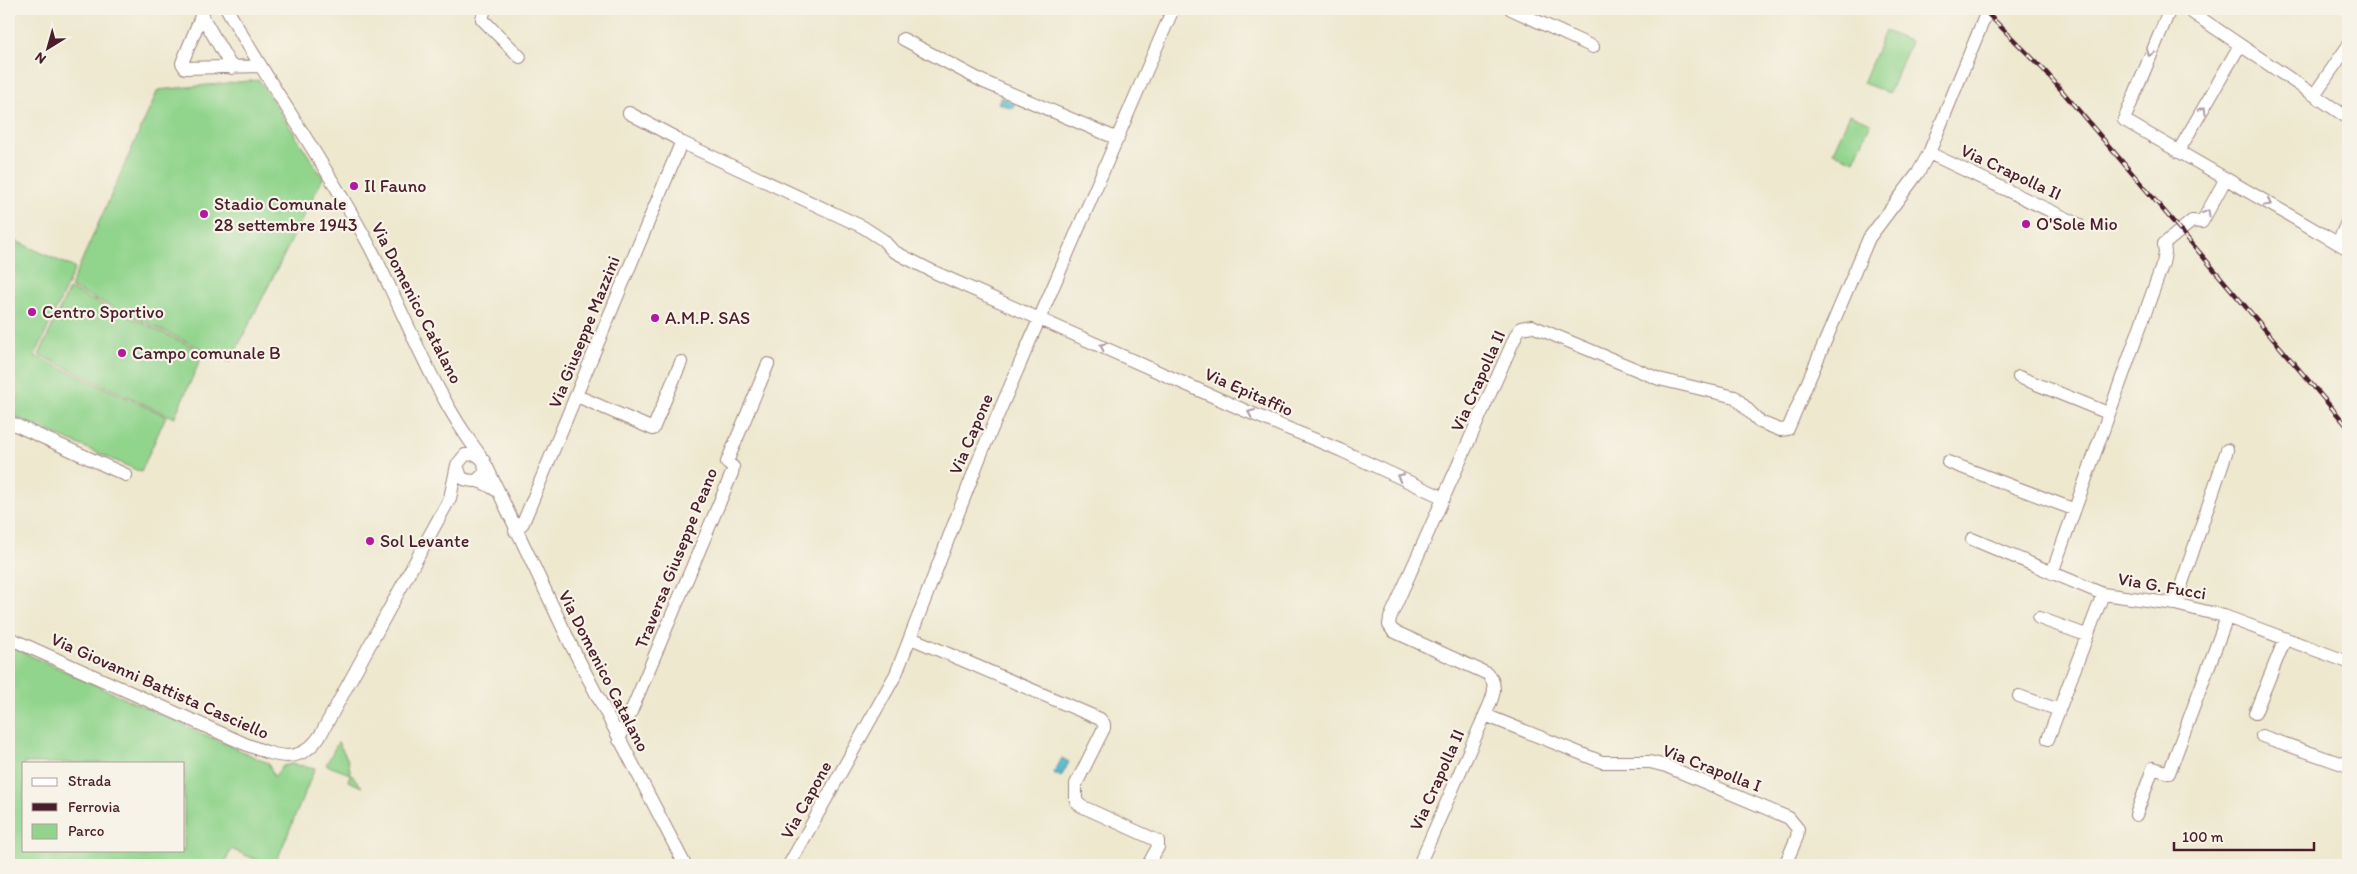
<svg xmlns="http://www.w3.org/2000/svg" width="2357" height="874" font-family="Itim,sans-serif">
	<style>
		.green { fill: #91d48c; stroke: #6e7a5c; fill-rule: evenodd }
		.water { fill: #4eb7cc; stroke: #4c6b7c }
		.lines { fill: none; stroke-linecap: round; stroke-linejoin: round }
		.minor-casing { stroke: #9c847d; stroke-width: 14 }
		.minor { stroke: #fff; stroke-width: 12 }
		.rail-casing { stroke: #4a1f2b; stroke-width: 4.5 }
		.rail { stroke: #f7f3e8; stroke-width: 2.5; stroke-dasharray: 8; stroke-linecap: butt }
		.oneway { stroke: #ae9aa0 }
		.poi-dot { fill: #b5179e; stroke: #f7f3e8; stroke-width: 2 }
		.labels { text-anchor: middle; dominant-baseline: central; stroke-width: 4.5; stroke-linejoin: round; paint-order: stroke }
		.street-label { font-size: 18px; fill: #4a1f2b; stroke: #f7f3e8 }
		.poi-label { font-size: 18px; fill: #4a1f2b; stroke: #f7f3e8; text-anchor: start }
	</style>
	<rect width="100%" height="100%" fill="#f7f3e8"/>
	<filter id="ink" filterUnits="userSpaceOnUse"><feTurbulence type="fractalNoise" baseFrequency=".02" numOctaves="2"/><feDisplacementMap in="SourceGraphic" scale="10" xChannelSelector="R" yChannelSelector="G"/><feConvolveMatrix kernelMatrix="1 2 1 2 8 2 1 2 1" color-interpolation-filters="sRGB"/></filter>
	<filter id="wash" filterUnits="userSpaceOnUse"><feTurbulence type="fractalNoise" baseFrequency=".0096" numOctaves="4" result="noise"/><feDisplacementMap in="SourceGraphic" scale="20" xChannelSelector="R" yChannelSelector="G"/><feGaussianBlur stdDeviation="1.12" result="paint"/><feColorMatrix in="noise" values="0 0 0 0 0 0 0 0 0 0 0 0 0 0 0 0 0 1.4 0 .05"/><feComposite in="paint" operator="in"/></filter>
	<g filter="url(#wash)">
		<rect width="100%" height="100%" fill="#eee8cf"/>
		<!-- green -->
		<path class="green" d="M 1885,31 L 1911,42 L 1889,93 L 1863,83 Z
			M 259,80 L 323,178 L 230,362 L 70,287 L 158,90 Z
			M 1850,114 L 1871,123 L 1854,161 L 1833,152 Z
			M 9,238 L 75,268 L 35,356 L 166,416 L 141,472 L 9,414 Z
			M 69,289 L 204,352 L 174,418 L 39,355 Z
			M 9,646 L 268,763 L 274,777 L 283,766 L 291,764 L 315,768 L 275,865 L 268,865 L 231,849 L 224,865 L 9,865 ZM 24,763 L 184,763 L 184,850 L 24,850 Z
			M 338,742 L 347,758 L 351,774 L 362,787 L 348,781 L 350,774 L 326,765 Z"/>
		<!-- water -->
		<path class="water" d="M 1001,97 L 1015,103 L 1013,109 L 998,103 Z
			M 1062,758 L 1069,762 L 1061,777 L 1054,773 Z"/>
	</g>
	<g filter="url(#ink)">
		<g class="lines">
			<defs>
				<path id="minor" d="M 204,9 L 182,63 L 185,68 L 260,66
					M 227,9 C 272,89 326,164 369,245 C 406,315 432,392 480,455
					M 485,9 L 482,19 L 520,57
					M 1511,9 L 1593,47
					M 2170,9 L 2124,120 L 2348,249
					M 2187,9 L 2348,118
					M 201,14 L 232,68
					M 903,39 L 984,82 L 1118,139
					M 2314,95 L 2348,46
					M 629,113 L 676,138 L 682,144
					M 2178,152 L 2240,45
					M 1929,153 L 2078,224
					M 2338,243 L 2348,220
					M 2019,377 L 2108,413
					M 577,396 L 653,429 L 681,362
					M 9,422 L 126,475
					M 1948,462 L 2073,509
					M 486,465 L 571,645 L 685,865
					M 476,481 L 485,473 L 484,461 L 476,454 L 465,455 L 457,465 L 461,477 C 467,482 471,480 477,481 C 484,482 491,487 496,490
					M 515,531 L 523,523 L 679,148 L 683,143 L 863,227 L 883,240 L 893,251 L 934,272 L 1246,411 L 1340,450 L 1444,498
					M 1972,539 L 2103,594 L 2175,604 L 2224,616 L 2348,662
					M 2052,573 L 2163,263 L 2165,253 L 2164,244 L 2192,221 L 2202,222 L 2225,180
					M 2175,604 L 2227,450
					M 2039,618 L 2086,635
					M 9,638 L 245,744 C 276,756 300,767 321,734 L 450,498 L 457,465
					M 911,638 L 1100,719 L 1104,724 L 1104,728 L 1076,784 L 1076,801 L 1081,806 L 1158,841 L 1158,847 L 1148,865
					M 2019,696 L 2059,710
					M 2255,713 L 2285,639
					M 1485,715 L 1602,762 L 1650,762 L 1666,766 L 1789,818 L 1798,829 L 1797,837 L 1785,865
					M 2262,736 L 2348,766
					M 2048,739 L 2103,594
					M 619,740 L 732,473 L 733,467 L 727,462 L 768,364
					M 2136,815 L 2153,768 L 2169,773 L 2227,617
					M 789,865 L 896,674 L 981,454 L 1173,9
					M 1419,865 L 1485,715 C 1491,701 1500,687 1488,674 L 1393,631 L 1389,625 L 1390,618 L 1517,333 L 1521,328 L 1532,326 L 1659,379 L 1735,397 L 1760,422 L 1780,430 L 1788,429 L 1869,238 L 1918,173 L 1929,153 L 1988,9"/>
			</defs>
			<!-- minor casing -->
			<use href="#minor" class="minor-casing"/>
			<!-- minor -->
			<use href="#minor" class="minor"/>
			<defs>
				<path id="rail" d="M 1983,9 L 2045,71 L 2348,427"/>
			</defs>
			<!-- rail casing -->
			<use href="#rail" class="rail-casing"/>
			<!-- rail -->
			<use href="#rail" class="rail"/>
		</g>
		<!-- one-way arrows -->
		<defs><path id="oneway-chevron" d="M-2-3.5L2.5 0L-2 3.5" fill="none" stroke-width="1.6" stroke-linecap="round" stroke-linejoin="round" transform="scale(1.25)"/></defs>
		<g class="oneway">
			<use href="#oneway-chevron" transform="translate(2150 53) rotate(113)"/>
			<use href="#oneway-chevron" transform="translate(2203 110) rotate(-60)"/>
			<use href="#oneway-chevron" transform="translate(2268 203) rotate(29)"/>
			<use href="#oneway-chevron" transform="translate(2207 213) rotate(-61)"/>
			<use href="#oneway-chevron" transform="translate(1103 346) rotate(-155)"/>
			<use href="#oneway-chevron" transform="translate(1251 413) rotate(-157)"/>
			<use href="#oneway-chevron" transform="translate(1400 477) rotate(-154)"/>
		</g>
	</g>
	<!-- markers -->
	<g class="poi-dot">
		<circle cx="354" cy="186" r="5"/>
		<circle cx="204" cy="214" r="5"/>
		<circle cx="2026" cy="224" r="5"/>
		<circle cx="32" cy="312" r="5"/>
		<circle cx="655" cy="318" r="5"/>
		<circle cx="122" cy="353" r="5"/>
		<circle cx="370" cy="541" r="5"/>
	</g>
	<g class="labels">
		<!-- street labels -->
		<g class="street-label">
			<text transform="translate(2011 172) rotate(25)">Via Crapolla II</text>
			<text transform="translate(417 303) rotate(63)">Via Domenico Catalano</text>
			<text transform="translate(584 332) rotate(-68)">Via Giuseppe Mazzini</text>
			<text transform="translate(1478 381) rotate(-66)">Via Crapolla II</text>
			<text transform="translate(1249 392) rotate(24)">Via Epitaffio</text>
			<text transform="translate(971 434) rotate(-67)">Via Capone</text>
			<text transform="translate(676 558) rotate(-68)">Traversa Giuseppe Peano</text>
			<text transform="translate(2162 586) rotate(10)">Via G. Fucci</text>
			<text transform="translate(604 671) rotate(63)">Via Domenico Catalano</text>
			<text transform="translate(160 686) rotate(24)">Via Giovanni Battista Casciello</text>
			<text transform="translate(1712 768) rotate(21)">Via Crapolla I</text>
			<text transform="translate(1437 780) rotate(-66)">Via Crapolla II</text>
			<text transform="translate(806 800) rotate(-61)">Via Capone</text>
		</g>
		<!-- poi labels -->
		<g class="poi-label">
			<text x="364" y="186">Il Fauno</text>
			<text x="214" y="204">Stadio Comunale<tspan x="214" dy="21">28 settembre 1943</tspan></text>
			<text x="2036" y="224">O'Sole Mio</text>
			<text x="42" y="312">Centro Sportivo</text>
			<text x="665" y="318">A.M.P. SAS</text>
			<text x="132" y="353">Campo comunale B</text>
			<text x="380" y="541">Sol Levante</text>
		</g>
	</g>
	<!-- margin -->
	<rect width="2357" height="874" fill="none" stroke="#f7f3e8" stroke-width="30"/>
	<!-- legend -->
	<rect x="22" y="762" width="162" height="90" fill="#f7f3e8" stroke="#b29e9c"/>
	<rect x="32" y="778" width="25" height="8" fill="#ffffff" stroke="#b29e9c"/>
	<text x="68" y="786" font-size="15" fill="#4a1f2b">Strada</text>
	<rect x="32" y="803" width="25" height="8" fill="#4a1f2b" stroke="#b29e9c"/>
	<text x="68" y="812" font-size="15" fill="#4a1f2b">Ferrovia</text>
	<rect x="32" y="824" width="25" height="15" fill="#91d48c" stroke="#b29e9c"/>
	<text x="68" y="836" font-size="15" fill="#4a1f2b">Parco</text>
	<!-- north arrow -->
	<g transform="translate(48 48) rotate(217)" stroke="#f7f3e8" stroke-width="4" paint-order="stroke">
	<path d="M0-4L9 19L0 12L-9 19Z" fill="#4a1f2b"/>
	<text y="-8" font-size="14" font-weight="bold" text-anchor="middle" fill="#4a1f2b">N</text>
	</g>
	<!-- scale -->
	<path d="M2174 842v8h140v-8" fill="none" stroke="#4a1f2b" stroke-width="2.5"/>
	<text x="2182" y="842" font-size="15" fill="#4a1f2b" stroke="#f7f3e8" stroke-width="4" paint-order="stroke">100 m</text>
</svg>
